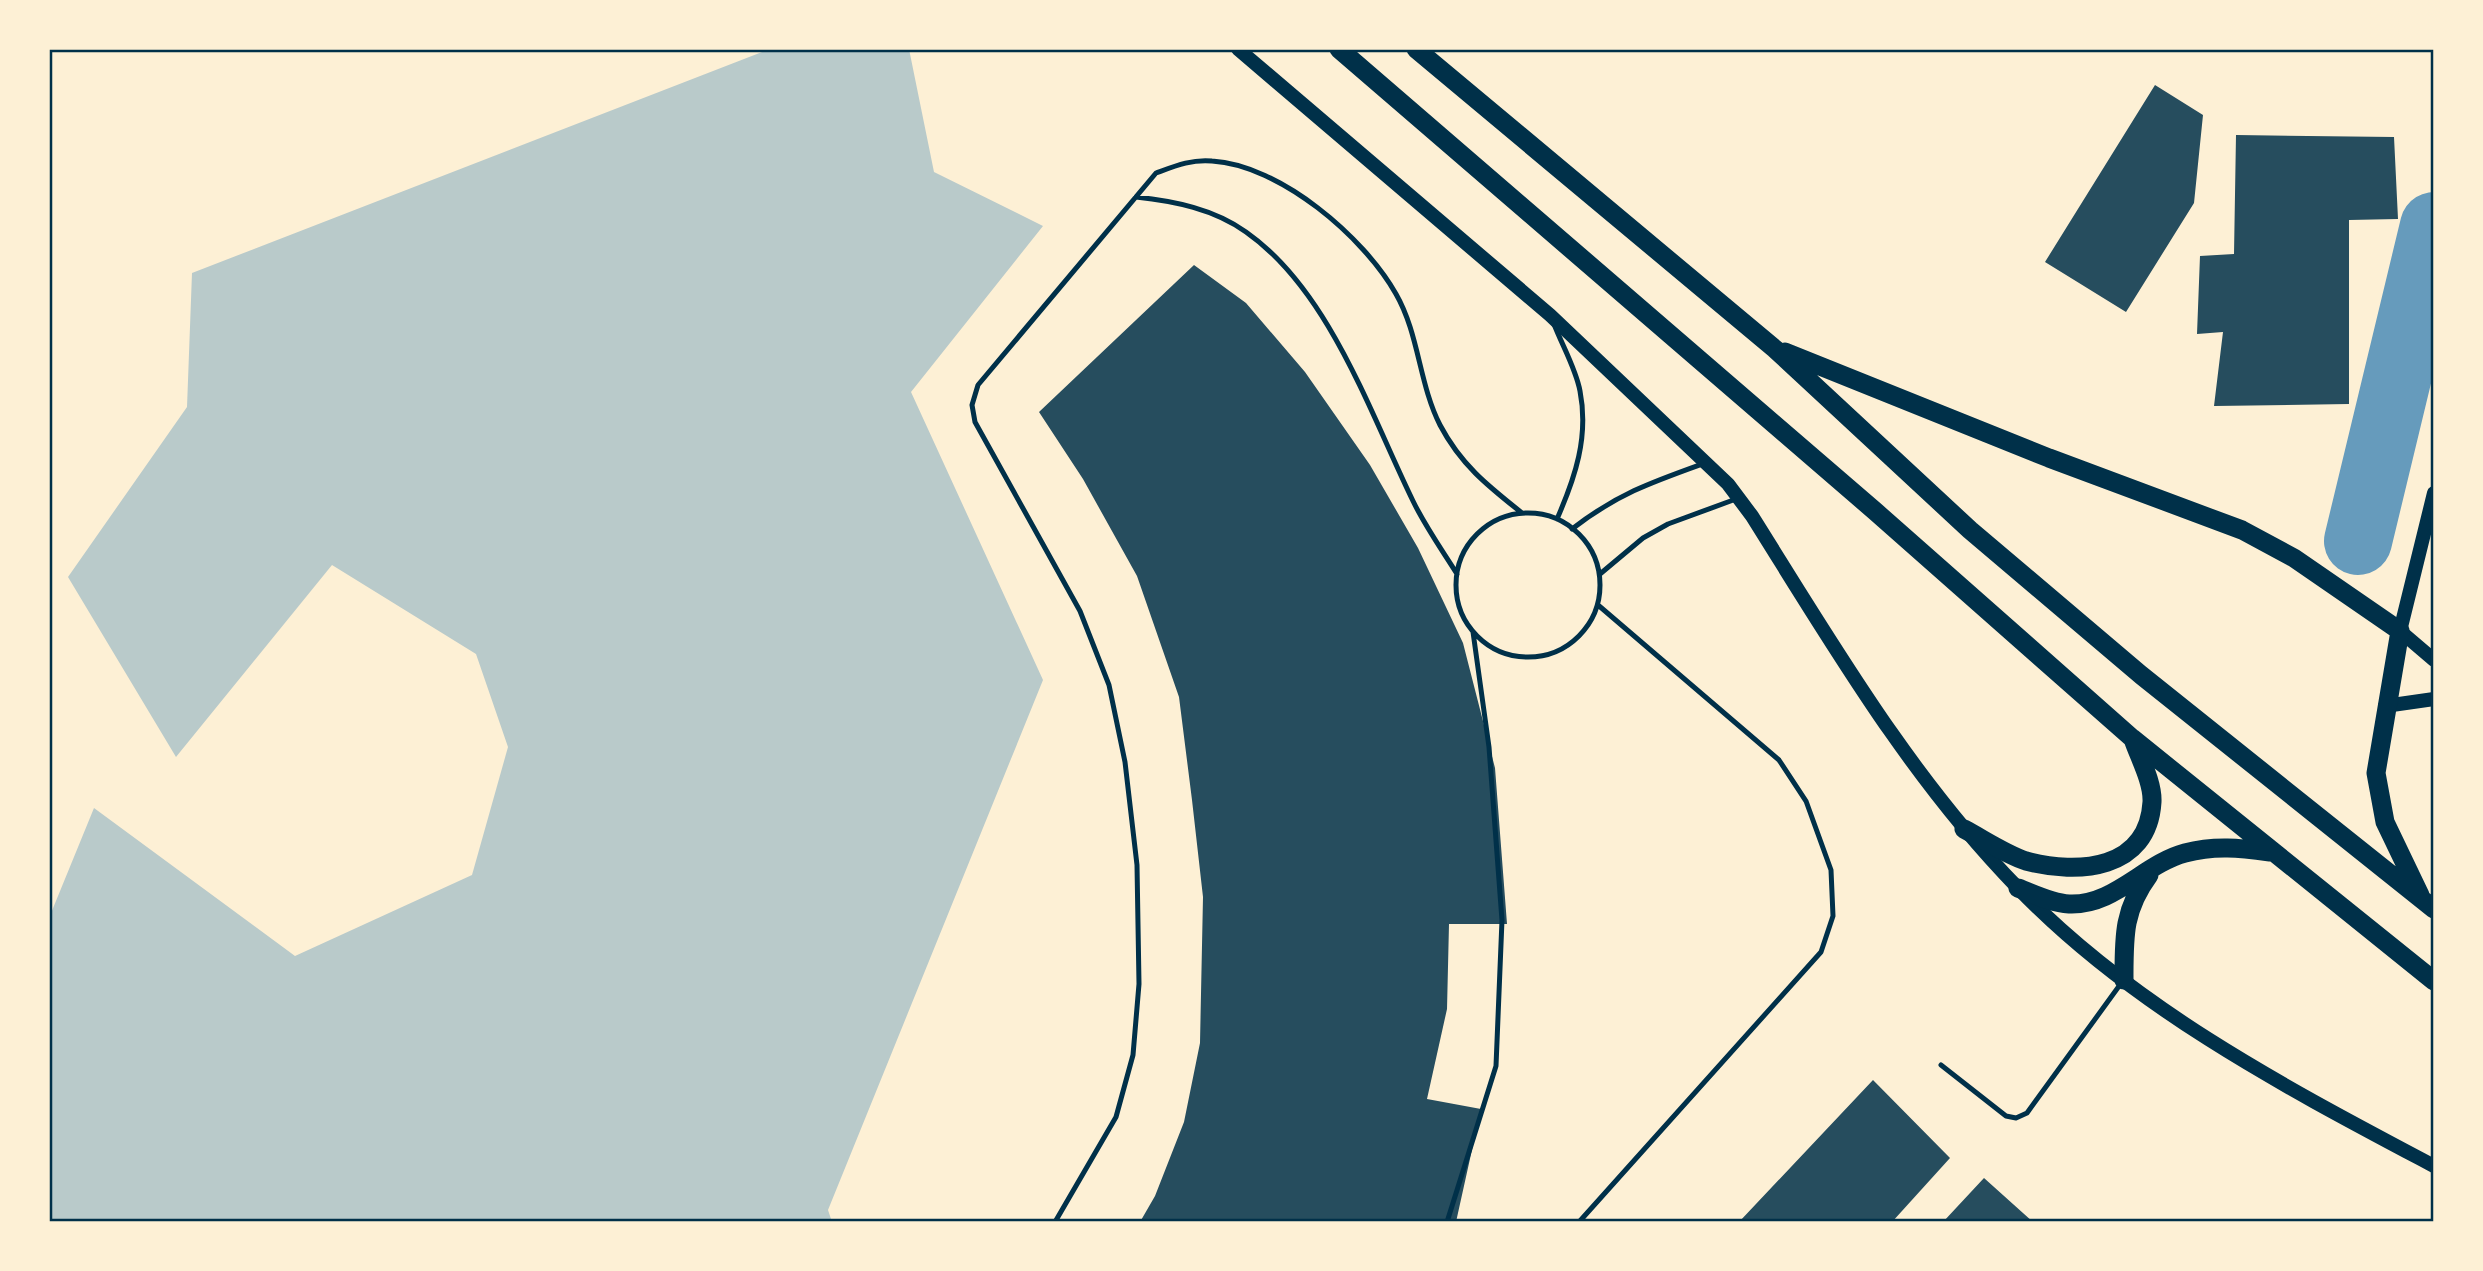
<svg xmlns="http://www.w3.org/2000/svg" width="2483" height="1271" font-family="Ubuntu,sans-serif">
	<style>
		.green { fill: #b9caca }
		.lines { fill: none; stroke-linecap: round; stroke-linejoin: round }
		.river { stroke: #669bbc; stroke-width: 68 }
		.building { fill: #264d5e }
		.service { stroke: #003049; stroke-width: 5 }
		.secondary { stroke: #003049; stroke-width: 14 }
		.trunk { stroke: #003049; stroke-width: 19 }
		.neatline { fill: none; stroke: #003049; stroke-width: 2.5 }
	</style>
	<rect width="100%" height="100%" fill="#fdf0d5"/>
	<!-- green -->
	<path class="green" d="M 770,49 L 909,49 L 934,172 L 1043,226 L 911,392 L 1043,680 L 828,1210 L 832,1222 L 49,1222 L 49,918 L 94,808 L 295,956 L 472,875 L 508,747 L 476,654 L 332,565 L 176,757 L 68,577 L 187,407 L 192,273 Z"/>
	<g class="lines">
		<!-- river -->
		<path class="river" d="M 2358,541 L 2434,226"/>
	</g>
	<!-- building -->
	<path class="building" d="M 2155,85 L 2203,115 L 2194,203 L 2126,312 L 2045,262 Z
		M 2236,135 L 2394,137 L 2398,219 L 2349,220 L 2349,404 L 2214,406 L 2223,332 L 2197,334 L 2200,256 L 2234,254 Z
		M 1194,265 L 1246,303 L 1305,372 L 1370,465 L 1418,548 L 1463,643 L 1495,768 L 1507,924 L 1449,924 L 1447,1009 L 1427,1099 L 1481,1109 L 1456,1222 L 1140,1222 L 1155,1196 L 1184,1122 L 1200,1043 L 1203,897 L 1192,800 L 1179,697 L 1137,576 L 1083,479 L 1039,412 Z
		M 1873,1080 L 1950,1158 L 1892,1222 L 1739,1222 Z
		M 1984,1178 L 2033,1222 L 1943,1222 Z"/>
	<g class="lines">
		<!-- service -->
		<path class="service" d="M 1136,197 C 1174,201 1214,209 1246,232 C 1329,290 1370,413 1413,501 C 1425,526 1442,550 1457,574
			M 1554,324 C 1562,345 1576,369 1580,391 C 1589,437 1575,478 1557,519
			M1456 585a72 72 0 1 1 144 0a72 72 0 1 1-144 0Z
			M 1572,529 C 1617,494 1652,482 1705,463
			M 1600,574 L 1643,538 L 1668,524 L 1736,499
			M 1941,1065 L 2006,1116 L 2016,1118 L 2027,1113 L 2122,982
			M 1055,1222 L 1116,1117 L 1133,1055 L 1139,984 L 1137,865 L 1125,762 L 1109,685 L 1080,611 L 975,422 L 972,405 L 978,385 L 1156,173 C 1175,166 1192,159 1212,161 C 1280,165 1364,237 1396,294 C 1419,334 1419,384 1440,425 C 1461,465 1488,486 1522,513
			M 1447,1222 L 1496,1066 L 1502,920 L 1489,747 L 1473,632
			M 1579,1222 L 1821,952 L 1833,916 L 1831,870 L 1806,801 L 1779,760 L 1598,605"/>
		<!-- secondary -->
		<path class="secondary" d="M 1238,49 L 1550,315 L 1728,484 L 1752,516 C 1833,645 1910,777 2017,887 C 2133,1008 2287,1088 2434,1166
			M 2434,493 L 2400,631 L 2434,660
			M 2385,706 L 2434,699"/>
		<!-- trunk -->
		<path class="trunk" d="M 1339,49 L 1876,512 L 2132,738 L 2434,981
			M 1416,49 L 1775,349 L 1970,530 L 2141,675 L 2434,909
			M 1785,352 L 2049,458 L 2242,530 L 2294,558 L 2400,631 L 2376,773 L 2385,822 L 2420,895
			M 1964,829 C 1983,839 2005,854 2026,861 C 2078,875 2148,870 2152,802 C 2153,782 2139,757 2133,739
			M 2018,888 C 2034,894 2051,903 2069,904 C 2114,906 2144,864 2185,853 C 2215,845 2240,848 2270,852
			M 2124,980 C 2124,937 2123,910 2149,875"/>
	</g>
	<!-- border -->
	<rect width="2483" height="1271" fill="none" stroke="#fdf0d5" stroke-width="102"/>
	<rect x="51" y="51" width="2381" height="1169" class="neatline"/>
</svg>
